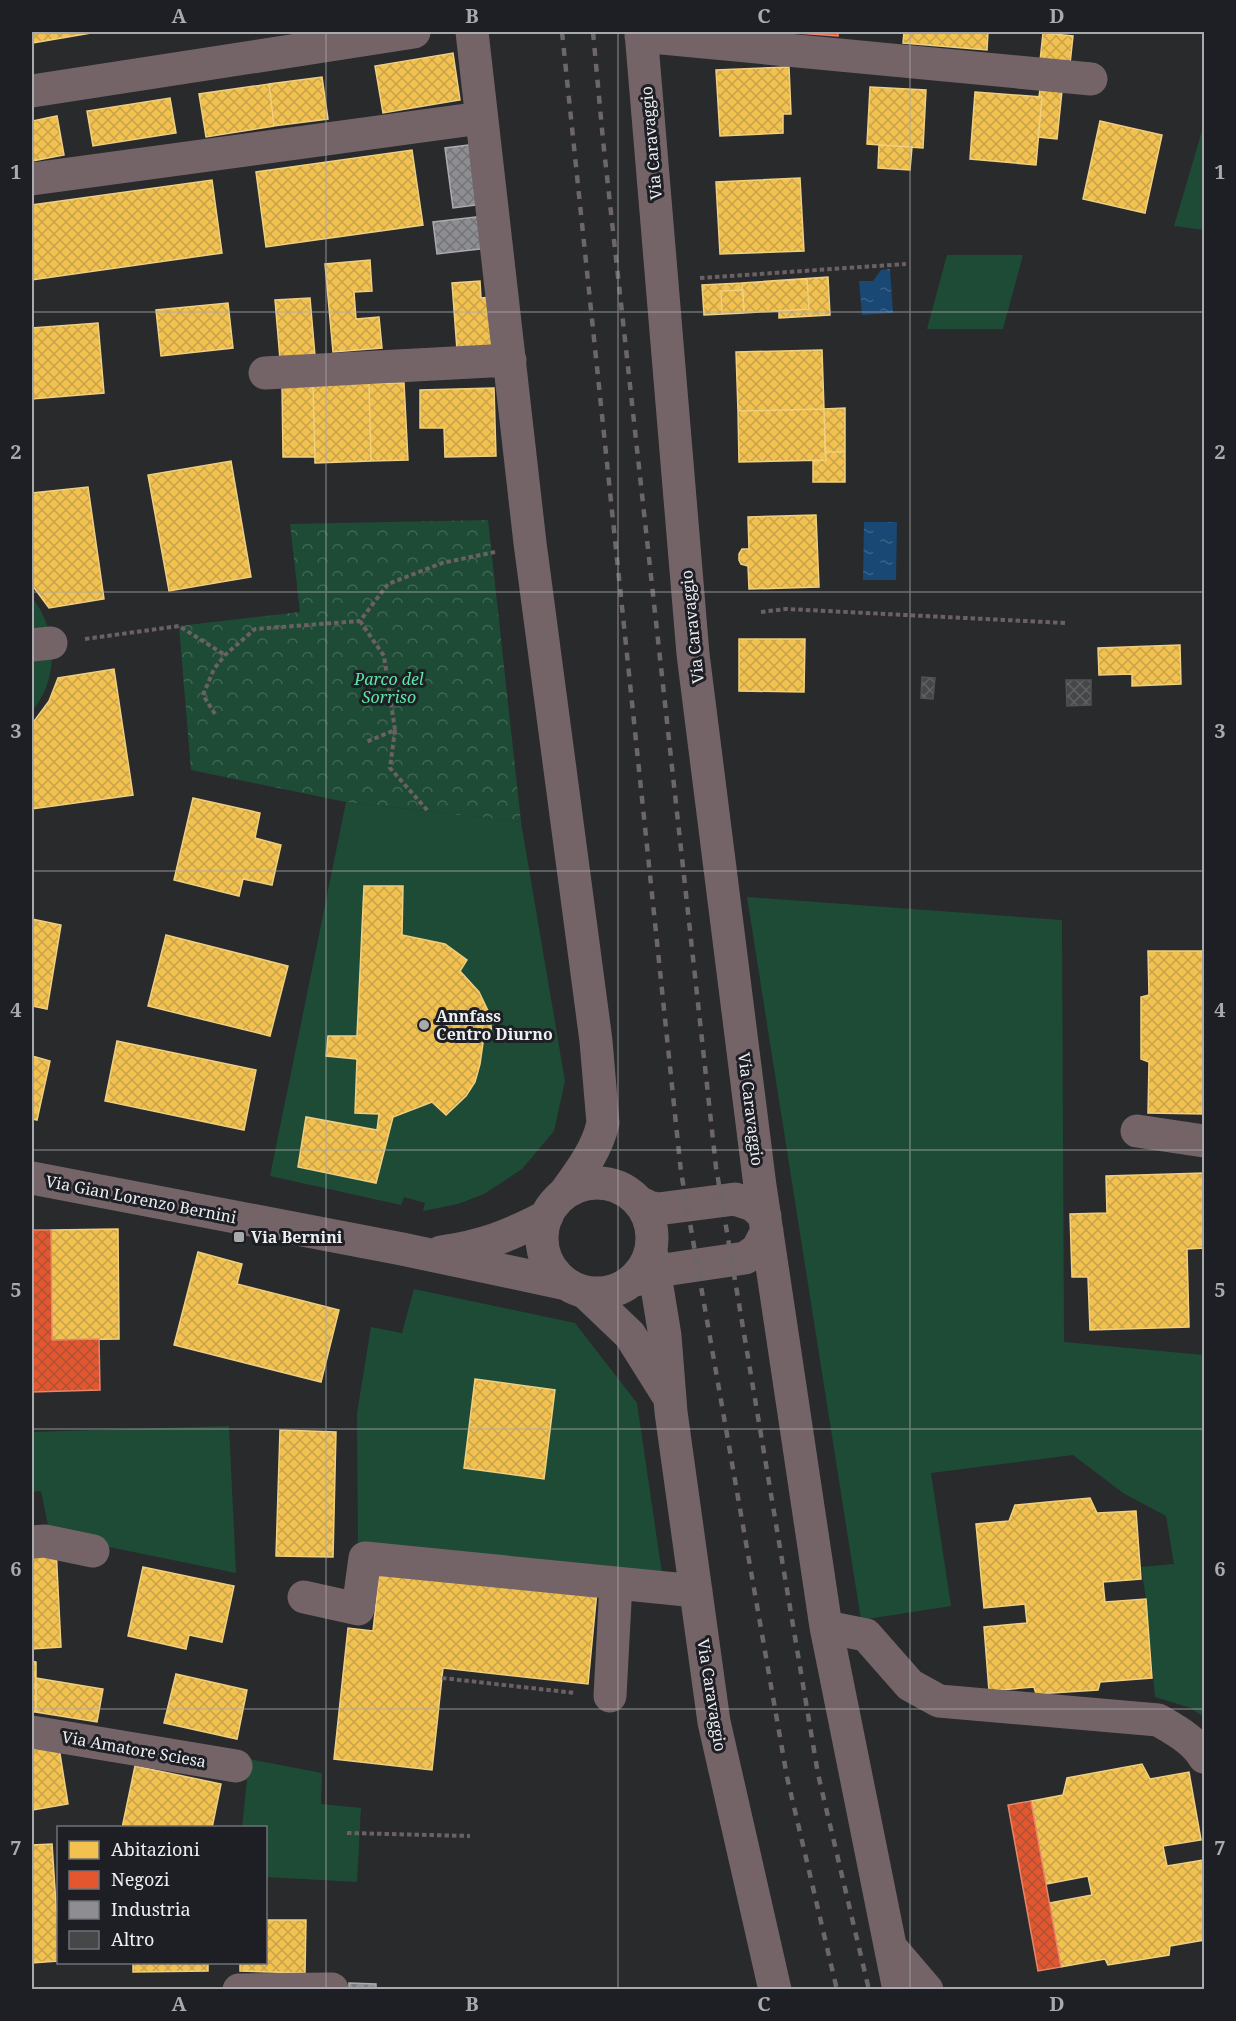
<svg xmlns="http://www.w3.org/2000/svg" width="1236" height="2021" font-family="'Noto Serif',serif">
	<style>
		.green { fill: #1e4b36 }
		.park { fill: url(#park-crowns) }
		.water { fill: url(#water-ripples) }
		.homes { fill: url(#homes-cross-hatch); stroke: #f0cf80; stroke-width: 1.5 }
		.shops { fill: url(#shops-cross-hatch); stroke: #e78569; stroke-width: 1.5 }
		.industry { fill: url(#industry-cross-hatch); stroke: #aaaaaf; stroke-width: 1.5 }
		.building { fill: url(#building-cross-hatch); stroke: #525254; stroke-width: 1.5 }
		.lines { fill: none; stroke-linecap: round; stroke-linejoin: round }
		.path { stroke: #6b6063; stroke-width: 4; stroke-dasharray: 4.5 3; stroke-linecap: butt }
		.minor { stroke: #756467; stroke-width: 33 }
		.rail { stroke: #6c6668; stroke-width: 4.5; stroke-dasharray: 8 8; stroke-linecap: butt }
		.grid { fill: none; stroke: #a8aaad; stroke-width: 1.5; stroke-opacity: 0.55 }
		.poi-dot { fill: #a8aaad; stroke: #1d1f24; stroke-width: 2 }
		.labels { text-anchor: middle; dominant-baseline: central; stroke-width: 6; stroke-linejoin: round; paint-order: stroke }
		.street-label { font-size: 16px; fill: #edeff3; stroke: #1d1f24 }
		.park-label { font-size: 16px; font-style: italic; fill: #5de6a7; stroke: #1d1f24 }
		.poi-label { font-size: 16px; font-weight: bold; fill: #edeff3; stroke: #1d1f24; text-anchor: start }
		.neatline { fill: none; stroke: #a8aaad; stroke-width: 2 }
		.grid-label { font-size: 20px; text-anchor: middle; font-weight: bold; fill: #a8aaad }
	</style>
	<defs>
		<pattern id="park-crowns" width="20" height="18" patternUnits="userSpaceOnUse" patternTransform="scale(1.5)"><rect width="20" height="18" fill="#1e4b36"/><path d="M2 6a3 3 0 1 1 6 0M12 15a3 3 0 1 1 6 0" fill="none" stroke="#3f6554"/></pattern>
		<pattern id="water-ripples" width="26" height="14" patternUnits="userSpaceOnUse" patternTransform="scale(1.5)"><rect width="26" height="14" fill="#184873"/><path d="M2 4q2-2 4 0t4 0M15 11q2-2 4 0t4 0" fill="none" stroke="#3a6387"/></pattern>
		<pattern id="homes-cross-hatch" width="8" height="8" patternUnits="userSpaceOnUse" patternTransform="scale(1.5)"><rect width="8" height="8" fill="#f2c14e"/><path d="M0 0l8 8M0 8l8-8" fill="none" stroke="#c7a34d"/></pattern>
		<pattern id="shops-cross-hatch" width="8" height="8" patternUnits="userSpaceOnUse" patternTransform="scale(1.5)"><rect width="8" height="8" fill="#e4572e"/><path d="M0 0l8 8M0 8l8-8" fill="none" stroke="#ad5237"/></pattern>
		<pattern id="industry-cross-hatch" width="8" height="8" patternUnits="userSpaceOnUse" patternTransform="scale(1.5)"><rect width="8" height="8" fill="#8d8d92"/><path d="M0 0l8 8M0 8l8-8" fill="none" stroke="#747578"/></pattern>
		<pattern id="building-cross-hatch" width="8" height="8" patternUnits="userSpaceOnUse" patternTransform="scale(1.5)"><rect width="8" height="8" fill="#464748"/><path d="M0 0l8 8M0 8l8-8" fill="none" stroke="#616263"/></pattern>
	</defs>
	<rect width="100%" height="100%" fill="#282a2c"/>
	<!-- green -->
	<path class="green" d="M 1204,124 L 1204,230 L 1174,226 Z
		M 947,255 L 1023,255 L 1003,329 L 927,329 Z
		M 32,598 C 58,629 59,680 32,711 Z
		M 346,802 L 521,822 L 565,1081 L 554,1131 L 522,1169 L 484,1194 L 458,1204 L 423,1211 L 425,1203 L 404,1197 L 401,1205 L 270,1176 Z
		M 747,897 L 1062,920 L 1064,1342 L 1204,1355 L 1204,1717 L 1191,1708 L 1155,1697 L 1146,1599 L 1141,1567 L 1174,1564 L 1166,1516 L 1123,1493 L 1073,1455 L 931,1473 L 951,1606 L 861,1620 Z
		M 414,1289 L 575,1323 L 637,1403 L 663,1580 L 358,1548 L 357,1413 L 371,1327 L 402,1333 Z
		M 229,1426 L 236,1573 L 50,1535 L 41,1491 L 32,1492 L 32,1432 Z
		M 249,1759 L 322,1773 L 321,1804 L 361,1808 L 357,1882 L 266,1877 L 266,1828 L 242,1828 Z"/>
	<!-- park -->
	<path class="park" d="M 488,520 L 521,822 L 346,802 L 191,770 L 179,626 L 300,612 L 290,524 Z"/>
	<!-- water -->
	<path class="water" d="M 890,269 L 893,313 L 862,315 L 859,281 L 873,281 L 881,270 Z
		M 864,522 L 897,522 L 896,580 L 863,580 Z"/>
	<!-- homes -->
	<path class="homes" d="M 32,32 L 97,32 L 32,43 Z
		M 904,32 L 988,32 L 987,50 L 903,43 Z
		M 1043,33 L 1073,36 L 1070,64 L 1040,61 Z
		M 453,53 L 460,100 L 383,113 L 375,66 Z
		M 789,67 L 791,114 L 783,114 L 783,133 L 720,136 L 716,70 Z
		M 322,77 L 328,119 L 274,126 L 269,84 Z
		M 269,84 L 274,126 L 206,137 L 199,94 Z
		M 870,87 L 926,90 L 923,148 L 867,144 Z
		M 1040,89 L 1062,91 L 1057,139 L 1038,137 L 1042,97 L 1039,97 Z
		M 975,92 L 1042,97 L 1036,165 L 970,159 Z
		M 170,98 L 176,133 L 93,146 L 87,111 Z
		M 57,116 L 64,155 L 32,161 L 32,121 Z
		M 1100,121 L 1162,135 L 1145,213 L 1083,199 Z
		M 879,145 L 912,147 L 910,170 L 878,168 Z
		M 412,150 L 423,225 L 266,247 L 256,172 Z
		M 800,178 L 804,251 L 720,254 L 716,182 Z
		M 212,180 L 222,253 L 32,280 L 32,205 Z
		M 370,260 L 372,291 L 354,292 L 356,319 L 379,317 L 382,348 L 333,352 L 325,264 Z
		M 828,277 L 830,315 L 779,318 L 779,311 L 744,313 L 742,283 Z
		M 807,279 L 809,309 L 744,313 L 742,283 Z
		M 480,281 L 481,298 L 491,297 L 495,347 L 457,350 L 452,283 Z
		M 742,283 L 744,313 L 704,315 L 702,285 Z
		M 743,290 L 744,313 L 722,314 L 721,291 Z
		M 310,298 L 315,356 L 280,359 L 275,300 Z
		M 228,303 L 233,348 L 161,356 L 156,310 Z
		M 98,323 L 104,393 L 32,399 L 32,328 Z
		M 822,350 L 824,409 L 738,411 L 736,352 Z
		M 369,383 L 404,383 L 408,460 L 371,461 Z
		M 369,383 L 371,461 L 315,463 L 313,385 Z
		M 282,385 L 313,385 L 315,457 L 283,457 Z
		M 494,388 L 496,456 L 445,457 L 444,428 L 420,428 L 420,390 Z
		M 845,408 L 845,452 L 825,452 L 824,409 Z
		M 824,409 L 826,460 L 739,462 L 738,411 Z
		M 825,452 L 845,452 L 845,482 L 813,482 L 813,461 L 826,460 Z
		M 231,461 L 251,577 L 169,591 L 148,475 Z
		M 88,487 L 104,599 L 49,608 L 32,585 L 32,493 Z
		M 816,515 L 819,587 L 749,589 L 748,566 L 741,564 L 739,560 L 739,554 L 742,549 L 749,549 L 748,517 Z
		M 739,639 L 805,639 L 804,692 L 739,691 Z
		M 1180,645 L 1181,684 L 1132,686 L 1132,674 L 1099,675 L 1098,648 Z
		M 114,669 L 133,795 L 32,809 L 32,724 L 49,701 L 58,678 Z
		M 193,798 L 260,813 L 255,838 L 281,845 L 272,885 L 243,879 L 239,896 L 174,880 Z
		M 364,886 L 403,886 L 402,935 L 445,944 L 467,960 L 460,971 L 479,992 L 490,1015 L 492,1037 L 484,1036 L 480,1064 L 475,1082 L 466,1096 L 446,1115 L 432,1102 L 393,1117 L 376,1183 L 298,1167 L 306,1117 L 377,1130 L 379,1114 L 355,1113 L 357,1059 L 326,1056 L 328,1036 L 357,1036 Z
		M 32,919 L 61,925 L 47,1009 L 32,1006 Z
		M 166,935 L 288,966 L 270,1036 L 148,1006 Z
		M 1148,951 L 1204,951 L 1204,1114 L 1148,1113 L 1149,1062 L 1141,1059 L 1141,997 L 1149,995 Z
		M 117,1041 L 256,1070 L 244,1130 L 105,1101 Z
		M 32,1056 L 50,1061 L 37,1120 L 32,1119 Z
		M 1204,1173 L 1204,1248 L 1187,1249 L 1189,1327 L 1090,1330 L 1088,1277 L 1072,1277 L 1070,1214 L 1107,1213 L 1106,1176 Z
		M 118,1229 L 119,1339 L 52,1340 L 51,1230 Z
		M 198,1252 L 242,1264 L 237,1284 L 339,1310 L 321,1382 L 174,1345 Z
		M 475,1379 L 555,1390 L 544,1479 L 464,1468 Z
		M 280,1430 L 336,1432 L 333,1557 L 276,1556 Z
		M 1090,1498 L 1097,1513 L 1136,1511 L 1141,1579 L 1103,1582 L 1105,1602 L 1146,1599 L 1152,1678 L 1100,1682 L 1098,1690 L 1036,1694 L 1034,1687 L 989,1691 L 984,1627 L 1027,1623 L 1025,1604 L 984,1608 L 976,1524 L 1009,1521 L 1015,1505 Z
		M 56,1548 L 61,1647 L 32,1649 L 32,1549 Z
		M 143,1567 L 234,1586 L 222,1642 L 189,1635 L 186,1649 L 128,1636 Z
		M 380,1567 L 597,1591 L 588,1684 L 443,1668 L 432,1770 L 334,1759 L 348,1628 L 373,1631 Z
		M 32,1661 L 36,1662 L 36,1712 L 32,1712 Z
		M 176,1674 L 247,1690 L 237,1739 L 164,1723 Z
		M 36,1678 L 103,1689 L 97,1722 L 36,1712 Z
		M 58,1741 L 68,1804 L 32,1810 L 32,1746 Z
		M 1142,1764 L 1150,1779 L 1189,1772 L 1201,1840 L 1163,1846 L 1167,1866 L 1204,1860 L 1204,1940 L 1170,1946 L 1169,1955 L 1108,1965 L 1105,1959 L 1061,1967 L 1049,1903 L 1092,1895 L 1088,1876 L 1046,1884 L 1031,1801 L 1063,1795 L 1067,1778 Z
		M 135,1766 L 221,1784 L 212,1828 L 122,1828 Z
		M 52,1844 L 58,1934 L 58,1961 L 32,1963 L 32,1845 Z
		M 266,1920 L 306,1920 L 305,1973 L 240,1971 L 240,1962 L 266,1962 Z
		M 133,1962 L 208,1962 L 208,1971 L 133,1972 Z"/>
	<!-- shops -->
	<path class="shops" d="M 784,32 L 838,32 L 838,36 Z
		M 32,1230 L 51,1230 L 52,1340 L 99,1339 L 100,1390 L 32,1392 Z
		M 1031,1801 L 1061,1967 L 1038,1971 L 1008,1805 Z"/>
	<!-- industry -->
	<path class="industry" d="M 476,144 L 483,204 L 453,208 L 445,148 Z
		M 484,216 L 488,248 L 437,254 L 433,222 Z
		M 349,1983 L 376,1984 L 376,1990 L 349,1990 Z"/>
	<!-- building -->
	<path class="building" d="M 922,677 L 935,678 L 933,699 L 921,698 Z
		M 1066,680 L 1091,680 L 1091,705 L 1067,706 Z"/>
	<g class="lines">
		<!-- path -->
		<path class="path" d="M 700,278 L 906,264
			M 761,612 L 786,609 L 1065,623 L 1065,626
			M 360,621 L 384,656 L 395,730 L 366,742
			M 85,639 L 179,626 L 225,655
			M 215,714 L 203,695 L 214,669 L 225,655 L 255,629 L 360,621 L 388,584 L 442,563 L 495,552
			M 395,730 L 390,768 L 428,811
			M 442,1678 L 575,1693
			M 347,1833 L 470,1836"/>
		<!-- minor -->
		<path class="minor" d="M 472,32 L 530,543 L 596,1041 L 603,1123 C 597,1150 580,1172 564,1194
			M 641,32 L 693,654 L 760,1186 L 826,1627 L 899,1990
			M 641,36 L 1091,79
			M 32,91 L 414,32
			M 32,179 L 481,118
			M 265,373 L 510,360
			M 32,645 L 51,643
			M 1137,1131 L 1204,1141
			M 32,1178 L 402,1249 L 567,1284
			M542 1238a55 55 0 1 1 110 0a55 55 0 1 1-110 0Z
			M 639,1202 L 649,1207 L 658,1209 L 735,1199 L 753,1205 L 765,1216
			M 651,1250 L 665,1336 L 671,1412 L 714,1722 L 775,1990
			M 441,1252 C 483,1246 509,1236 547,1216
			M 636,1280 L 664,1270 L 745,1258 L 757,1250 L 767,1231
			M 585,1292 L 630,1335 L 667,1394
			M 32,1542 L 45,1541 L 93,1551
			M 304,1597 L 358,1609 L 365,1558 L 696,1591
			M 826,1627 L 866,1635 L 910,1685 L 939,1701 L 1158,1720 C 1175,1730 1194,1740 1204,1757
			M 610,1696 L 616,1583
			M 32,1732 L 236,1766
			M 892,1949 L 927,1990
			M 239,1990 L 332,1989"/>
		<!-- rail -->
		<path class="rail" d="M 562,32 L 681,1172 L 787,1777 L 837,1990
			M 593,32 L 603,140 L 716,1167 L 818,1774 L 869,1990"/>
	</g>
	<!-- grid -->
	<path class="grid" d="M 326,32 L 326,1990M 618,32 L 618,1990M 910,32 L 910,1990M 32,312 L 1204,312M 32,592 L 1204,592M 32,871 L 1204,871M 32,1150 L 1204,1150M 32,1429 L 1204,1429M 32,1709 L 1204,1709"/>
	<!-- markers -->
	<g class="poi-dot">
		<circle cx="424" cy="1025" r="6"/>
		<rect x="233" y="1231" width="12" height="12" rx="3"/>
	</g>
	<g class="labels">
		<!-- street labels -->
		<g class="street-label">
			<text transform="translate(651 143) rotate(-95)">Via Caravaggio</text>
			<text transform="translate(692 627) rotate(-96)">Via Caravaggio</text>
			<text transform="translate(751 1109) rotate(83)">Via Caravaggio</text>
			<text transform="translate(141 1199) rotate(11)">Via Gian Lorenzo Bernini</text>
			<text transform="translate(712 1695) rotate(81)">Via Caravaggio</text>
			<text transform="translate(134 1749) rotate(10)">Via Amatore Sciesa</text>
		</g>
		<!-- park labels -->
		<g class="park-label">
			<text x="389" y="679">Parco del<tspan x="389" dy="18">Sorriso</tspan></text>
		</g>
		<!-- poi labels -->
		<g class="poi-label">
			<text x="436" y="1016">Annfass<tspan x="436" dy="18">Centro Diurno</tspan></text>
			<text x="251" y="1237">Via Bernini</text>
		</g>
	</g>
	<!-- border -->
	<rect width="1236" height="2021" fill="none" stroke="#1d1f24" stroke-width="66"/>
	<!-- legend -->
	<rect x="57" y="1826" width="210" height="138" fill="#1d1f24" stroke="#707277" stroke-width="1.5"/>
	<rect x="69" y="1841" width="30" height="18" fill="#f2c14e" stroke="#707277" stroke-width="1.5"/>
	<text x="111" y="1856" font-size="18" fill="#edeff3">Abitazioni</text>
	<rect x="69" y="1871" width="30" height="18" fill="#e4572e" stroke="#707277" stroke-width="1.5"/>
	<text x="111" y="1886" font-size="18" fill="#edeff3">Negozi</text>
	<rect x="69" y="1901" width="30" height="18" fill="#8d8d92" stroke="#707277" stroke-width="1.5"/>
	<text x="111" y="1916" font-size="18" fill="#edeff3">Industria</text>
	<rect x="69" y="1931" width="30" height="18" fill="#464748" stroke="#707277" stroke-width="1.5"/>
	<text x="111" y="1946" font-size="18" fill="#edeff3">Altro</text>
	<rect x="33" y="33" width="1170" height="1955" class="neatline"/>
	<g class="grid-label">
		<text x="179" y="23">A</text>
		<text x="472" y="23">B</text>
		<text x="764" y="23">C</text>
		<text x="1057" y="23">D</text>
		<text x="16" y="179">1</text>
		<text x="1220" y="179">1</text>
		<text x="16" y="459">2</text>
		<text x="1220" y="459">2</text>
		<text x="16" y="738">3</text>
		<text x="1220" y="738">3</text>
		<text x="16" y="1017">4</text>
		<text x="1220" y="1017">4</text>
		<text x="16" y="1297">5</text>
		<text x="1220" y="1297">5</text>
		<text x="16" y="1576">6</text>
		<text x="1220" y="1576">6</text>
		<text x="16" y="1855">7</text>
		<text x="1220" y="1855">7</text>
		<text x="179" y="2011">A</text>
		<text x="472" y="2011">B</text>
		<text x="764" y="2011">C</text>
		<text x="1057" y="2011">D</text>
	</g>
</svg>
